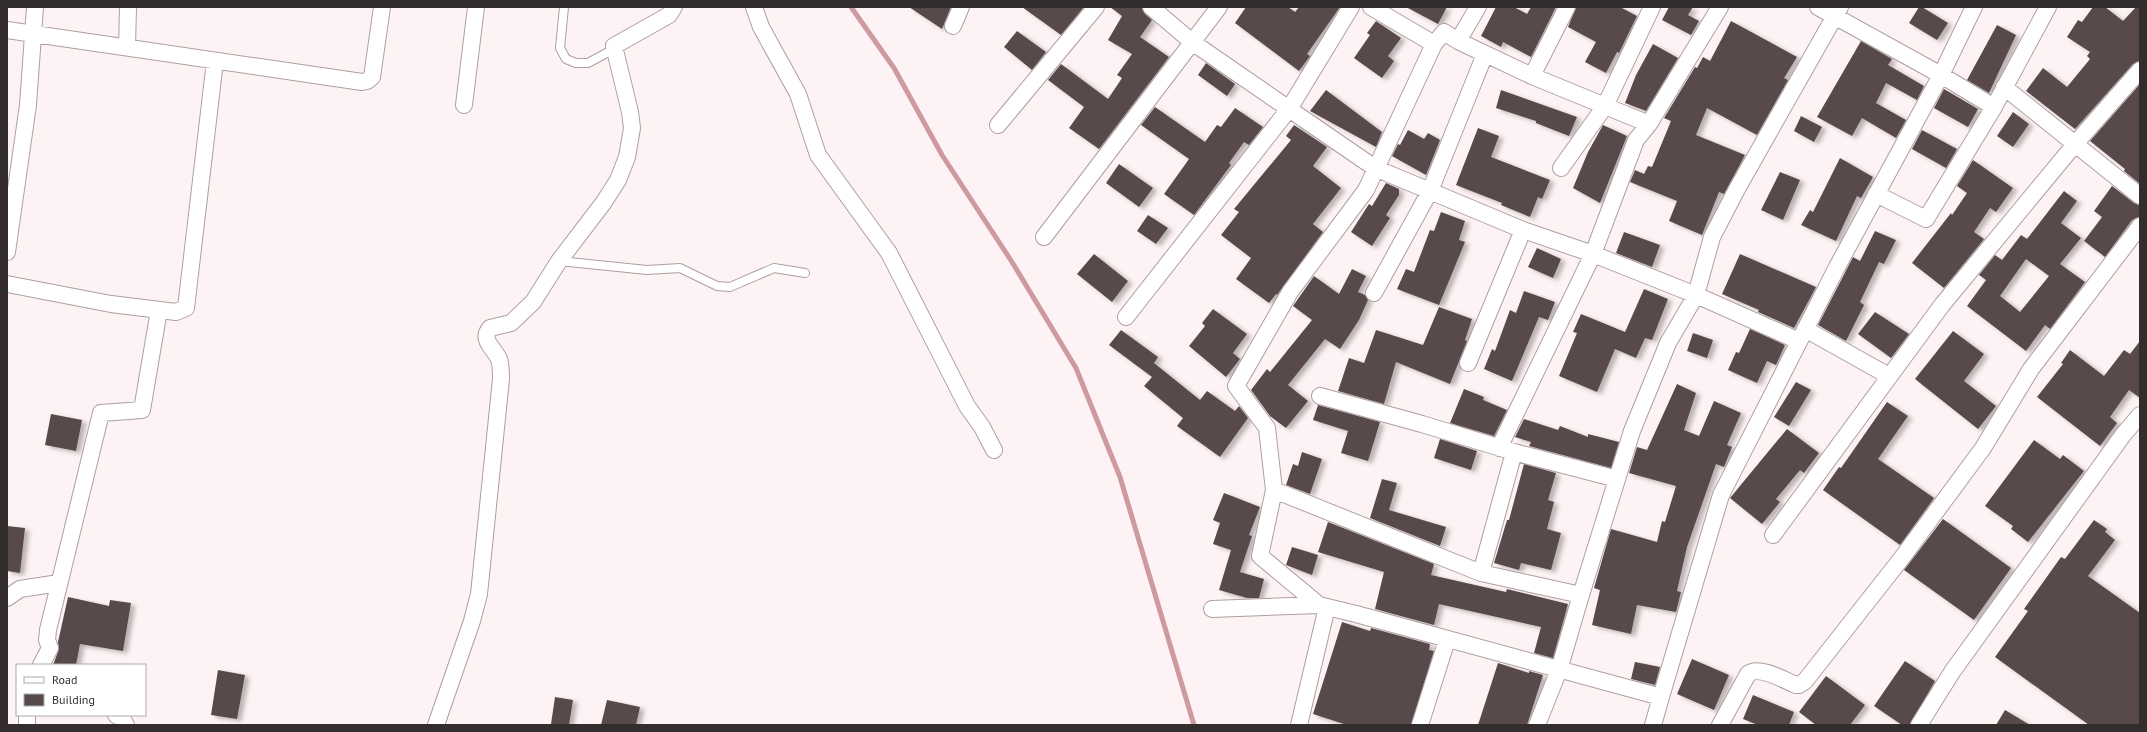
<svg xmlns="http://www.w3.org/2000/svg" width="2147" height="732" font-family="'PT Sans',sans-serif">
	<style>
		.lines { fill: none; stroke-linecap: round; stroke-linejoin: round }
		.stream { stroke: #ce9a9f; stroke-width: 5 }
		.building { fill: #584a4b; fill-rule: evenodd; filter: url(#shadow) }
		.lane-casing { stroke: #af9e9f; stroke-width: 10 }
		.street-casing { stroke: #af9e9f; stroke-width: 18 }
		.lane { stroke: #fff; stroke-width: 8 }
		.street { stroke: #fff; stroke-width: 16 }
	</style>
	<defs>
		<filter id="shadow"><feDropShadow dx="4.5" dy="2.5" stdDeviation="2" flood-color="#0004"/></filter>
	</defs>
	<rect width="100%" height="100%" fill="#fef3f4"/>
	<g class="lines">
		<!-- stream -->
		<path class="stream" d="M 851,7 L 894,68 L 942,155 L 1012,262 L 1076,368 L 1120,477 L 1194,725"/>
	</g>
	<!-- building -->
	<path class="building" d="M 909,7 L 951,7 L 942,29 Z
		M 1022,7 L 1084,7 L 1061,35 Z
		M 1110,7 L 1142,8 L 1145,14 L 1152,20 L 1140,37 L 1169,57 L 1099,149 L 1069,128 L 1084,107 L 1048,80 L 1061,64 L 1108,99 L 1122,78 L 1117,75 L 1132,54 L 1108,40 L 1122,16 Z
		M 1246,7 L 1288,7 L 1295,12 L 1299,7 L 1340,7 L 1307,54 L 1310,56 L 1299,71 L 1235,23 Z
		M 1406,7 L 1447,7 L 1438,24 Z
		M 1496,7 L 1514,7 L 1527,14 L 1531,7 L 1556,7 L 1531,57 L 1503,42 L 1501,47 L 1481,36 Z
		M 1576,7 L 1620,7 L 1637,16 L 1619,53 L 1617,52 L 1606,73 L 1585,62 L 1596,42 L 1568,27 Z
		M 1669,7 L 1693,7 L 1688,15 L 1699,21 L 1691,35 L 1662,20 Z
		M 1919,7 L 1922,7 L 1948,23 L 1937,40 L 1909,23 Z
		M 2093,7 L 2105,7 L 2123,21 L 2136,7 L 2140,7 L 2140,61 L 2133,64 L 2075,129 L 2026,91 L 2043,68 L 2067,87 L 2090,59 L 2087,56 L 2090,52 L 2067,37 L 2078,20 L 2082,22 Z
		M 1376,21 L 1401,38 L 1388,56 L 1394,61 L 1382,78 L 1354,58 L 1370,35 L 1367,33 Z
		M 1731,21 L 1797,57 L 1784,78 L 1788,80 L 1757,135 L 1707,108 L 1696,135 L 1745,155 L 1724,194 L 1719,192 L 1702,235 L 1669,221 L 1677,201 L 1630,182 L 1635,170 L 1644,174 L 1648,166 L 1652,167 L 1671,121 L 1664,118 L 1695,67 L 1697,68 L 1703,57 L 1710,61 Z
		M 1997,25 L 2016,35 L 1989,93 L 1967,80 Z
		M 1017,31 L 1046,52 L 1032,70 L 1004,47 Z
		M 1861,41 L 1892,59 L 1888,65 L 1924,86 L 1917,100 L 1886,83 L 1876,103 L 1906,120 L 1896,138 L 1862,118 L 1852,136 L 1817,117 Z
		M 1653,44 L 1678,58 L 1646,111 L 1625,103 L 1636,75 Z
		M 1206,63 L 1235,84 L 1227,96 L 1198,75 Z
		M 2140,84 L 2140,184 L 2124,171 L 2125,169 L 2090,141 Z
		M 1944,89 L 1978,109 L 1968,127 L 1934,108 Z
		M 1326,90 L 1382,132 L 1376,147 L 1310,111 Z
		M 1501,90 L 1577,117 L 1569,136 L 1536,123 L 1536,121 L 1496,108 Z
		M 1155,107 L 1205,142 L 1217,125 L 1221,127 L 1235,108 L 1263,127 L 1249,145 L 1244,142 L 1229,163 L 1231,165 L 1194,215 L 1164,194 L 1189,159 L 1141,125 Z
		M 2013,112 L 2029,124 L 2013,147 L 1997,136 Z
		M 1801,116 L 1822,127 L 1814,142 L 1794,131 Z
		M 1294,125 L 1327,147 L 1313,166 L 1341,188 L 1313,224 L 1323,232 L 1277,295 L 1276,294 L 1269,303 L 1236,279 L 1251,258 L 1221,235 L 1239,212 L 1234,209 L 1291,140 L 1286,136 Z
		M 1603,125 L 1627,136 L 1600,203 L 1573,188 L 1588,152 Z
		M 1478,128 L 1499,136 L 1491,157 L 1550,180 L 1542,199 L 1538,197 L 1530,217 L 1501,205 L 1502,203 L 1456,185 Z
		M 1408,130 L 1424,139 L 1428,133 L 1440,140 L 1426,175 L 1392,156 L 1398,144 L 1400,145 Z
		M 1922,130 L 1957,149 L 1946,168 L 1912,149 Z
		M 1840,158 L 1873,177 L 1861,198 L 1857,196 L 1836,241 L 1801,225 L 1810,210 L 1813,212 Z
		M 1973,160 L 2013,188 L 1996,212 L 1990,208 L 1974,232 L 1984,239 L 1944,288 L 1912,263 L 1951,213 L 1952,215 L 1967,193 L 1957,186 Z
		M 1119,164 L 1153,188 L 1139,207 L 1106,183 Z
		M 1780,172 L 1800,180 L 1783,220 L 1761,210 Z
		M 1386,183 L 1399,189 L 1399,195 L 1386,215 L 1390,218 L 1372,246 L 1351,232 L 1369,204 L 1372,206 Z
		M 2112,186 L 2134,203 L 2140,205 L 2140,217 L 2132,220 L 2105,257 L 2084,241 L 2102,217 L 2094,211 Z
		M 2064,191 L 2077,201 L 2061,223 L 2081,238 L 2060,264 L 2085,282 L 2050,329 L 2045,325 L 2026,351 L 1967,306 L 1986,280 L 1979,275 L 1995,255 L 2002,260 L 2021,235 L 2027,239 ZM 2026,259 L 2049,276 L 2020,312 L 2000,296 Z
		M 1441,212 L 1465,221 L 1459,240 L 1465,242 L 1439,305 L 1397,289 L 1406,269 L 1414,272 L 1430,230 L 1434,231 Z
		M 1148,215 L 1168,228 L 1156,244 L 1137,231 Z
		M 1875,231 L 1896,240 L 1884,264 L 1879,262 L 1860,302 L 1864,305 L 1846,341 L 1818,325 L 1853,257 L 1860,261 Z
		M 1624,232 L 1660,245 L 1652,267 L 1616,253 Z
		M 1537,248 L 1561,259 L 1553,278 L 1528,267 Z
		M 1094,254 L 1128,281 L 1112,302 L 1077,274 Z
		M 1740,254 L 1816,287 L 1794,328 L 1758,312 L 1759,310 L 1722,294 Z
		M 1352,269 L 1366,276 L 1358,292 L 1365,295 L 1368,300 L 1359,320 L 1340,349 L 1325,339 L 1288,385 L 1308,401 L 1286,428 L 1270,416 L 1251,390 L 1267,369 L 1270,372 L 1312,320 L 1293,306 L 1314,276 L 1339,294 Z
		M 1644,289 L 1668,299 L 1652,340 L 1645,338 L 1636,358 L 1615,349 L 1597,392 L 1559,376 L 1577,333 L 1573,332 L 1581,314 L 1625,332 Z
		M 1524,291 L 1555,302 L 1548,320 L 1539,317 L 1512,381 L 1484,369 L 1492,349 L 1495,351 L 1510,310 L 1516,313 Z
		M 1439,307 L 1472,319 L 1465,340 L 1467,341 L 1450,384 L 1396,362 L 1384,404 L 1338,391 L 1349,358 L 1364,363 L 1376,330 L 1423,345 Z
		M 1213,309 L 1247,334 L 1233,353 L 1240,359 L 1226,377 L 1189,346 L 1205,326 L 1202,323 Z
		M 1875,312 L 1909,334 L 1891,358 L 1858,334 Z
		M 1750,329 L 1785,345 L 1776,365 L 1767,361 L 1757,383 L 1728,370 L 1736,352 L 1739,353 Z
		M 1121,330 L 1158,357 L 1154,363 L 1200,400 L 1207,391 L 1235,411 L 1239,406 L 1248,418 L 1220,457 L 1177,426 L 1183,418 L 1144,386 L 1152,377 L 1109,345 Z
		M 1953,331 L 1984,354 L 1964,381 L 1996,406 L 1978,429 L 1915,379 Z
		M 1693,333 L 1713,340 L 1707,358 L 1687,351 Z
		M 2140,341 L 2140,398 L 2129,390 L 2110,417 L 2117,423 L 2100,446 L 2037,397 L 2063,364 L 2061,363 L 2070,350 L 2104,376 L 2124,350 L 2130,354 Z
		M 1796,382 L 1811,390 L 1789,426 L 1774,417 Z
		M 1677,384 L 1696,393 L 1684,430 L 1699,436 L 1714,401 L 1741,413 L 1727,445 L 1732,447 L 1724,467 L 1716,464 L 1687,547 L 1677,591 L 1681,592 L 1676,612 L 1637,605 L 1631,634 L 1592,625 L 1600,590 L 1594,588 L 1611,529 L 1657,542 L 1662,521 L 1665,522 L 1676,486 L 1629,473 L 1637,447 L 1647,450 Z
		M 1464,389 L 1484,397 L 1483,400 L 1507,410 L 1494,436 L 1450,423 Z
		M 1887,402 L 1908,416 L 1878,459 L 1934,498 L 1900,545 L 1823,490 L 1839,467 L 1841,468 Z
		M 1318,405 L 1380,422 L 1368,461 L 1341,453 L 1348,431 L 1313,420 Z
		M 51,414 L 82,420 L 76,451 L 45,445 Z
		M 1524,419 L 1558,430 L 1560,426 L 1588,437 L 1588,434 L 1619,442 L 1611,468 L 1529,446 L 1531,442 L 1515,437 Z
		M 1787,429 L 1819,453 L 1804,473 L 1800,470 L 1776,499 L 1780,502 L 1762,524 L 1730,498 Z
		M 1440,439 L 1477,451 L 1471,470 L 1434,458 Z
		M 2034,440 L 2060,459 L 2063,455 L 2084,471 L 2028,542 L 2011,529 L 2013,526 L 1985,506 Z
		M 1302,452 L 1322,459 L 1310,494 L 1286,485 L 1293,464 L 1298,466 Z
		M 1524,464 L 1556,473 L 1548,500 L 1554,502 L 1547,529 L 1561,533 L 1551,570 L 1521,563 L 1519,570 L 1494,563 L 1507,520 L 1509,520 Z
		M 1382,479 L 1397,483 L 1389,510 L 1446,527 L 1440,546 L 1370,518 Z
		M 1224,493 L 1260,507 L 1249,535 L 1252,536 L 1240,572 L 1264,579 L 1259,598 L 1247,598 L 1219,590 L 1231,550 L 1213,544 L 1220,523 L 1213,520 Z
		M 1943,519 L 2011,568 L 1974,620 L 1904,570 Z
		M 2094,520 L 2107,529 L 2105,532 L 2115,540 L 2088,576 L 2140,613 L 2140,725 L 2089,725 L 1995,657 L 2028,611 L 2024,609 L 2061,557 L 2065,559 Z
		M 1328,522 L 1434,564 L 1431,575 L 1506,592 L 1507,589 L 1568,604 L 1553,658 L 1534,653 L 1541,627 L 1439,604 L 1434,625 L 1375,609 L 1384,572 L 1318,552 Z
		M 7,526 L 25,528 L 20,573 L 7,571 Z
		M 1292,547 L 1318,555 L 1312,575 L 1286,565 Z
		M 68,597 L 109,606 L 110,600 L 131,603 L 123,651 L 80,644 L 76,665 L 53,665 L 59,649 L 58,642 Z
		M 1342,622 L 1370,631 L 1371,628 L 1430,644 L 1429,650 L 1434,651 L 1411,725 L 1347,725 L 1313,714 Z
		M 1692,659 L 1729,675 L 1714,710 L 1677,694 Z
		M 1905,661 L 1935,681 L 1910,725 L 1902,725 L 1874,706 Z
		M 1635,662 L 1660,667 L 1655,685 L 1631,679 Z
		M 1498,663 L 1529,673 L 1529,671 L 1543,675 L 1527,725 L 1478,725 Z
		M 218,670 L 245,675 L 237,719 L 211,715 Z
		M 1826,676 L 1865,705 L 1850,725 L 1816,725 L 1799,712 Z
		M 1753,695 L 1794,712 L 1789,725 L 1758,725 L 1743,719 Z
		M 555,697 L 573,700 L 569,725 L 551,724 Z
		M 607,700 L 640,707 L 636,725 L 601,725 Z
		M 2005,710 L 2030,725 L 1996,725 Z"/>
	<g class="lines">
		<defs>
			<path id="lane" d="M 564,7 L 560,48 L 566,59 L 576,63 L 588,63 L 614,49
				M 559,261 L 647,270 L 680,268 L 717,286 L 730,287 L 774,268 L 805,273"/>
			<path id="street" d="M 754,7 L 761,27 L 798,94 L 818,155 L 889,253 L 967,406 L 982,427 L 994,450
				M 1351,7 L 1289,109 L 1375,168 L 1523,230 L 1593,254 L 1696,295 L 1799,341
				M 1371,7 L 1434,44
				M 1818,7 L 1941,75 L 1994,107
				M 953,26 L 961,7
				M 7,30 L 362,82 L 367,81 L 372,77 L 382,7
				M 1458,41 L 1478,7
				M 127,47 L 128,7
				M 1532,76 L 1567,7
				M 2004,87 L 2140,196
				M 464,105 L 476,7
				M 998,125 L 1096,7
				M 1561,168 L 1605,106 L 1652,7
				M 1876,194 L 1926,219 L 1994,107 L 2048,7
				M 1044,237 L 1219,7
				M 7,252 L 28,105 L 35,7
				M 7,284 L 111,304 L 176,312 L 186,308 L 215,61
				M 1374,293 L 1430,191 L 1485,54
				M 1126,317 L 1289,109 L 1192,42 L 1151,7
				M 1805,329 L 1889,376
				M 1468,363 L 1523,230
				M 1320,396 L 1422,424 L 1514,452 L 1481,573 L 1581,595
				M 1499,448 L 1593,254 L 1636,140 L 1649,124 L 1720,7
				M 1514,452 L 1617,479
				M 1274,490 L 1481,573
				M 1773,535 L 1942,305 L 2075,144 L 2140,70
				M 7,598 L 20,589 L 59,583
				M 1319,605 L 1260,556 L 1274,490 L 1267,428 L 1236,386 L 1290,292 L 1366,190 L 1434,44 L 1444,32 L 1458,41 L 1532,76 L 1649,124
				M 1212,609 L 1319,605 L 1356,614 L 1661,697 L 1653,725
				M 41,665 L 50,648 L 47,640 L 48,630 L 101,413 L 142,410 L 159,310
				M 1661,697 L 1721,495 L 1837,267 L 1941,75 L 1974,7
				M 116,715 L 122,718 L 126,725
				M 27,725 L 27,715
				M 436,725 L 472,621 L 479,594 L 501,379 C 501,372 501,365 499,359 C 494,348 480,340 490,328 L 511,323 L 533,302 L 559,261 L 604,202 L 618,180 L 627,157 L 632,128 L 630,112 L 614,46 L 669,15 L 674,7
				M 1299,725 L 1327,607
				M 1420,725 L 1447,640
				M 1537,725 L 1559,670 L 1581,595 L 1632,431 L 1668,343 L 1696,295 L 1712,237 L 1737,189 L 1840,7
				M 1720,725 L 1748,674 C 1759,665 1784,680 1796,685 L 1799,685 L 1805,681 L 1901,559 L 1983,448 L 2031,369 L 2140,226
				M 1919,725 L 1952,672 L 2123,435 L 2140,415"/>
		</defs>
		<!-- lane casing -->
		<use href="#lane" class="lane-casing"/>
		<!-- street casing -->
		<use href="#street" class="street-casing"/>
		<!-- lane -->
		<use href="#lane" class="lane"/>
		<!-- street -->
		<use href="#street" class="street"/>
	</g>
	<!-- border -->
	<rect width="2147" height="732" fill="none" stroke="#342d2e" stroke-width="16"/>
	<!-- legend -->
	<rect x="16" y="664" width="130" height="52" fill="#ffffff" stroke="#aeabab"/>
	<rect x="24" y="677" width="20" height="6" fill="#ffffff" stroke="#aeabab"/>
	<text x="52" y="684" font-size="12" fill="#342d2e">Road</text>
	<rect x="24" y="694" width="20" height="12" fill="#584a4b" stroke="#aeabab"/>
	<text x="52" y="704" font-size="12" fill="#342d2e">Building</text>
</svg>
